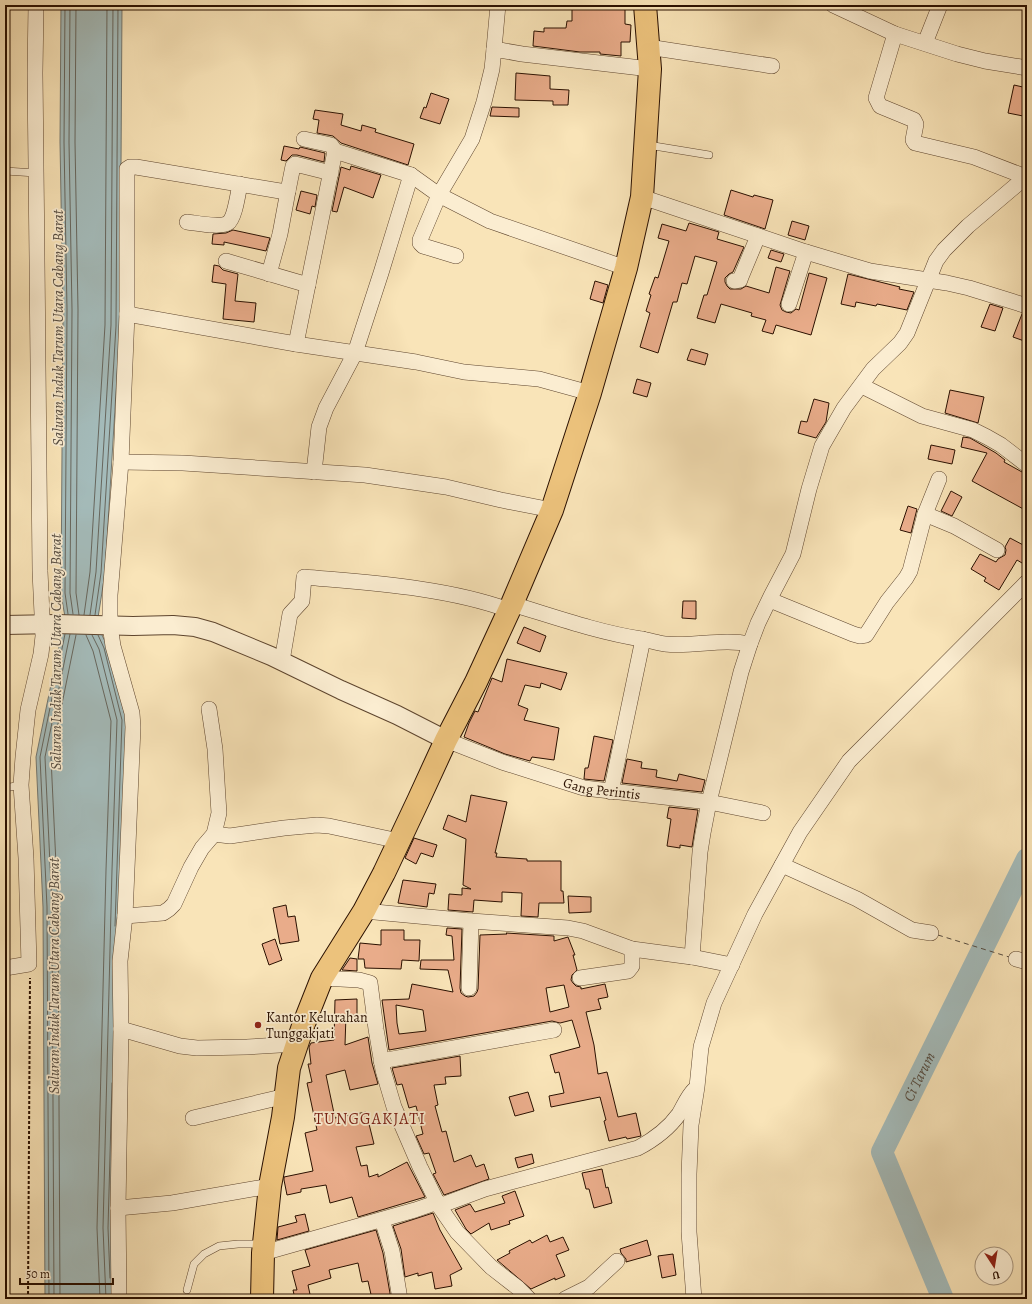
<svg xmlns="http://www.w3.org/2000/svg" width="1032" height="1304" font-family="Alegreya,serif">
	<style>
		.water { fill: #a4bbba; stroke: #737770 }
		.lines { fill: none; stroke-linecap: round; stroke-linejoin: round }
		.shore { stroke: #67665d; stroke-width: 1 }
		.river { stroke: #a4bbba; stroke-width: 22 }
		.ferry { stroke: #554c41; stroke-width: 1; stroke-dasharray: 5 4; stroke-linecap: butt }
		.building { fill: #e9ac8a; stroke: #2a1000; fill-rule: evenodd }
		.service-casing { stroke: #5e452e; stroke-width: 8 }
		.minor-casing { stroke: #5e452e; stroke-width: 16 }
		.tertiary-casing { stroke: #5e452e; stroke-width: 20 }
		.primary-casing { stroke: #2a1000; stroke-width: 24 }
		.path { stroke: #2a1000; stroke-width: 2; stroke-dasharray: 3 2; stroke-linecap: butt }
		.service { stroke: #fbedd1; stroke-width: 7 }
		.minor { stroke: #fbedd1; stroke-width: 15 }
		.tertiary { stroke: #fbedd1; stroke-width: 18 }
		.primary { stroke: #ecc27c; stroke-width: 22 }
		.poi-dot { fill: #8f2418; stroke: #fbedd1; stroke-width: 1.5 }
		.labels { text-anchor: middle; dominant-baseline: central; stroke-width: 3.5; stroke-linejoin: round; paint-order: stroke }
		.street-label { font-size: 14px; fill: #2a1000; stroke: #fbedd1 }
		.poi-label { font-size: 14px; fill: #2a1000; stroke: #fbedd1; text-anchor: start }
		.water-label { font-size: 15px; font-style: italic; fill: #554c41; stroke: #fbedd1 }
		.quarter-label { font-size: 16px; letter-spacing: 1px; fill: #7a1f14; stroke: #fbedd1 }
	</style>
	<rect width="100%" height="100%" fill="#f9e4b8"/>
	<filter id="stains"><feTurbulence type="fractalNoise" baseFrequency=".005" numOctaves="4"/><feColorMatrix values="0 0 0 0 .2 0 0 0 0 .09 0 0 0 0 .02 0 0 0 .5 -.17"/></filter>
	<radialGradient id="worn" r=".72"><stop offset=".6" stop-color="#630" stop-opacity="0"/><stop offset="1" stop-color="#630" stop-opacity=".3"/></radialGradient>
	<!-- water -->
	<path class="water" d="M 61,5 L 122,5 L 120,326 L 105,573 L 97,624 L 107,646 L 126,719 L 115,1299 L 45,1299 L 43,907 L 36,757 L 65,617 L 61,594 L 63,310 L 60,142 Z"/>
	<g class="lines">
		<!-- shore -->
		<path class="shore" d="M 65,5 L 64,142 L 67,310 L 65,593 L 68,614
			M 70,5 L 69,142 L 72,310 L 70,593 L 73,614
			M 76,5 L 75,142 L 78,310 L 76,593 L 79,615
			M 84,615 L 90,572 L 105,325 L 107,5
			M 90,615 L 96,572 L 111,325 L 113,5
			M 95,615 L 101,573 L 116,326 L 118,5
			M 86,635 L 93,651 L 111,721 L 106,870 L 97,1228 L 100,1299
			M 92,635 L 99,649 L 117,720 L 112,870 L 103,1228 L 106,1299
			M 98,635 L 104,648 L 122,720 L 115,926
			M 110,1278 L 108,1228 L 112,1083
			M 49,1299 L 47,907 L 40,757 L 65,634
			M 54,1299 L 52,907 L 45,757 L 70,634
			M 60,1299 L 58,907 L 51,758 L 76,635"/>
		<!-- river -->
		<path class="river" id="s1" d="M 943,1299 L 882,1152 L 1027,859"/>
		<!-- ferry -->
		<path class="ferry" d="M 938,935 L 1009,957"/>
	</g>
	<!-- building -->
	<path class="building" d="M 572,5 L 625,5 L 625,24 L 631,25 L 630,42 L 621,42 L 621,56 L 600,54 L 600,52 L 580,52 L 533,46 L 534,31 L 544,32 L 544,28 L 566,28 L 567,21 L 572,21 Z
		M 516,73 L 550,76 L 550,89 L 569,90 L 568,105 L 553,105 L 553,101 L 515,100 Z
		M 1014,85 L 1027,88 L 1027,98 L 1023,116 L 1008,113 Z
		M 431,93 L 449,99 L 440,124 L 420,118 L 424,107 L 426,108 Z
		M 492,107 L 519,108 L 519,117 L 490,116 Z
		M 315,110 L 343,114 L 341,125 L 361,131 L 362,125 L 376,129 L 375,132 L 414,144 L 408,165 L 341,143 L 333,136 L 317,133 L 319,120 L 313,119 Z
		M 284,146 L 299,149 L 300,147 L 325,153 L 324,162 L 297,155 L 292,155 L 286,161 L 281,160 Z
		M 351,166 L 381,175 L 373,198 L 344,187 L 337,212 L 332,211 L 341,167 L 350,170 Z
		M 731,190 L 753,197 L 754,195 L 773,200 L 765,229 L 724,215 Z
		M 301,191 L 317,195 L 315,207 L 312,206 L 310,214 L 296,210 Z
		M 792,221 L 809,226 L 805,240 L 788,235 Z
		M 689,223 L 719,232 L 717,239 L 744,247 L 733,272 L 729,274 L 725,278 L 725,282 L 727,286 L 730,289 L 741,289 L 746,286 L 769,293 L 776,267 L 790,271 L 780,305 L 782,310 L 786,312 L 791,313 L 796,309 L 799,310 L 809,273 L 827,278 L 811,335 L 776,325 L 773,334 L 762,331 L 766,320 L 751,316 L 752,313 L 721,304 L 715,323 L 697,318 L 704,295 L 707,295 L 717,262 L 695,256 L 687,284 L 682,283 L 677,302 L 673,302 L 658,353 L 640,347 L 650,313 L 646,311 L 651,295 L 649,294 L 655,277 L 658,278 L 669,241 L 658,238 L 662,224 L 686,231 Z
		M 233,230 L 270,238 L 266,251 L 224,242 L 224,245 L 212,244 L 213,234 L 226,233 Z
		M 771,250 L 784,254 L 781,262 L 768,258 Z
		M 214,265 L 219,266 L 223,270 L 238,274 L 235,301 L 256,303 L 254,322 L 223,319 L 226,284 L 212,282 Z
		M 848,274 L 900,287 L 899,289 L 914,292 L 907,310 L 877,304 L 876,306 L 856,302 L 855,307 L 841,304 Z
		M 595,281 L 608,285 L 603,303 L 590,299 Z
		M 990,304 L 1003,308 L 995,331 L 981,327 Z
		M 1022,314 L 1027,315 L 1027,342 L 1013,337 Z
		M 691,349 L 708,354 L 705,365 L 687,360 Z
		M 637,379 L 651,383 L 647,397 L 633,393 Z
		M 950,390 L 984,397 L 978,423 L 945,413 Z
		M 814,399 L 829,403 L 826,422 L 816,438 L 798,433 L 801,421 L 807,422 Z
		M 963,437 L 970,438 L 996,453 L 1005,460 L 1004,462 L 1022,472 L 1027,474 L 1027,511 L 972,481 L 987,453 L 961,447 Z
		M 931,445 L 955,450 L 952,464 L 928,459 Z
		M 951,491 L 962,497 L 952,516 L 941,511 Z
		M 908,506 L 917,509 L 911,533 L 900,530 Z
		M 1010,538 L 1027,547 L 1027,566 L 1017,560 L 999,590 L 984,581 L 986,578 L 971,569 L 980,554 L 996,562 L 998,559 L 1005,555 L 1006,550 L 1005,547 Z
		M 683,601 L 696,601 L 696,619 L 682,618 Z
		M 524,627 L 546,636 L 540,652 L 517,643 Z
		M 507,659 L 567,673 L 561,690 L 541,683 L 540,688 L 525,685 L 518,705 L 528,709 L 524,720 L 559,728 L 554,760 L 532,757 L 530,761 L 505,754 L 464,737 L 469,723 L 475,711 L 478,712 L 492,678 L 502,682 Z
		M 594,736 L 613,740 L 604,781 L 584,779 L 585,768 L 588,768 L 589,764 Z
		M 627,759 L 642,762 L 641,768 L 657,770 L 656,777 L 677,781 L 679,774 L 705,780 L 702,792 L 622,783 Z
		M 471,795 L 507,802 L 495,853 L 497,853 L 496,857 L 527,859 L 527,861 L 561,861 L 561,891 L 563,891 L 564,903 L 539,903 L 538,917 L 521,916 L 522,893 L 502,892 L 502,902 L 474,900 L 473,912 L 448,910 L 449,894 L 462,895 L 462,888 L 471,889 L 463,885 L 466,839 L 443,829 L 448,815 L 466,822 Z
		M 669,807 L 698,810 L 692,847 L 680,845 L 680,848 L 667,846 L 671,819 L 667,818 Z
		M 414,838 L 437,845 L 433,857 L 421,853 L 416,864 L 405,858 Z
		M 403,880 L 436,884 L 434,894 L 429,893 L 427,907 L 398,903 Z
		M 568,896 L 591,897 L 591,912 L 569,913 Z
		M 286,905 L 288,917 L 295,916 L 299,941 L 280,944 L 273,908 Z
		M 447,928 L 462,929 L 460,988 L 461,993 L 465,996 L 468,997 L 474,996 L 477,992 L 478,989 L 480,935 L 507,934 L 506,933 L 554,936 L 554,941 L 568,937 L 575,955 L 573,955 L 577,970 L 572,975 L 571,980 L 573,983 L 576,986 L 581,987 L 581,989 L 605,984 L 608,997 L 598,999 L 601,1009 L 586,1012 L 594,1045 L 598,1074 L 607,1072 L 618,1117 L 636,1113 L 641,1136 L 627,1139 L 626,1137 L 609,1141 L 604,1121 L 606,1120 L 600,1097 L 551,1107 L 549,1096 L 564,1093 L 559,1072 L 555,1073 L 550,1055 L 580,1047 L 572,1020 L 560,1023 L 552,1021 L 389,1050 L 382,1000 L 409,999 L 412,984 L 453,992 L 448,970 L 420,969 L 421,960 L 454,960 L 452,936 L 446,935 ZM 564,985 L 569,1007 L 550,1012 L 546,988 ZM 396,1005 L 423,1010 L 426,1031 L 399,1034 L 397,1023 Z
		M 381,930 L 404,930 L 404,940 L 420,940 L 419,961 L 402,960 L 401,969 L 365,968 L 364,959 L 358,959 L 360,943 L 381,945 Z
		M 275,939 L 282,960 L 269,965 L 262,944 Z
		M 350,958 L 357,959 L 357,971 L 342,970 Z
		M 357,999 L 357,1015 L 346,1015 L 345,1045 L 368,1037 L 372,1063 L 378,1084 L 350,1090 L 345,1070 L 326,1075 L 335,1118 L 366,1112 L 374,1144 L 356,1147 L 361,1166 L 367,1165 L 369,1177 L 378,1174 L 378,1177 L 407,1162 L 425,1197 L 358,1217 L 352,1197 L 330,1203 L 326,1185 L 301,1189 L 301,1192 L 287,1195 L 284,1180 L 284,1177 L 313,1171 L 305,1133 L 317,1130 L 307,1083 L 312,1082 L 308,1064 L 311,1064 L 309,1047 L 311,1043 L 334,1040 L 335,1000 Z
		M 460,1056 L 461,1076 L 445,1077 L 446,1084 L 434,1085 L 438,1105 L 435,1106 L 442,1132 L 446,1131 L 454,1162 L 471,1155 L 476,1167 L 484,1164 L 489,1179 L 444,1195 L 433,1174 L 436,1173 L 429,1153 L 424,1154 L 416,1136 L 423,1134 L 416,1106 L 409,1108 L 402,1084 L 397,1085 L 392,1068 Z
		M 528,1092 L 534,1111 L 515,1116 L 509,1097 Z
		M 532,1154 L 534,1163 L 518,1168 L 515,1158 Z
		M 602,1169 L 606,1188 L 608,1187 L 612,1203 L 594,1208 L 589,1189 L 586,1189 L 582,1173 Z
		M 515,1191 L 524,1216 L 509,1221 L 510,1224 L 491,1230 L 489,1223 L 471,1234 L 466,1229 L 455,1210 L 470,1204 L 475,1212 L 505,1203 L 502,1196 Z
		M 433,1213 L 440,1230 L 462,1269 L 450,1275 L 452,1286 L 435,1289 L 432,1272 L 418,1276 L 418,1273 L 405,1277 L 401,1249 L 393,1226 Z
		M 305,1214 L 309,1231 L 277,1240 L 278,1227 L 297,1222 L 295,1216 Z
		M 376,1230 L 383,1253 L 391,1299 L 372,1299 L 368,1281 L 362,1282 L 358,1263 L 329,1270 L 331,1278 L 308,1285 L 311,1299 L 295,1299 L 293,1290 L 297,1290 L 292,1271 L 310,1266 L 305,1250 Z
		M 547,1235 L 550,1242 L 563,1237 L 569,1250 L 556,1255 L 565,1276 L 555,1280 L 555,1278 L 531,1289 L 497,1260 L 510,1253 L 509,1251 L 530,1240 L 532,1243 Z
		M 647,1240 L 651,1255 L 626,1262 L 626,1259 L 621,1253 L 620,1249 Z
		M 673,1254 L 676,1275 L 662,1278 L 658,1256 Z"/>
	<g class="lines">
		<defs>
			<path id="service" d="M 648,145 L 709,155
				M 5,171 L 36,173
				M 5,788 L 21,785
				M 187,1290 L 194,1264 L 204,1254 L 219,1246 L 238,1244 L 262,1244"/>
			<g id="minor">
				<path d="M 833,5 L 895,34 L 957,54 L 985,61 L 1027,68"/>
				<path d="M 895,34 L 876,98 L 880,106 L 914,120 L 916,124 L 913,140 L 915,143 L 974,157 L 1026,177"/>
				<path d="M 925,43 L 940,5"/>
				<path d="M 648,47 L 772,66"/>
				<path d="M 494,49 L 498,5"/>
				<path d="M 335,151 L 411,175 L 439,195 L 490,221 L 626,268"/>
				<path d="M 642,197 L 806,252 L 870,271 L 947,283 L 969,288 L 1027,306"/>
				<path d="M 187,222 C 197,223 220,228 228,223 C 235,218 238,193 240,184"/>
				<path d="M 456,256 L 423,246 L 420,243 L 420,240 L 439,195 L 472,139 L 484,102 L 492,69 L 494,49 L 522,54 L 650,69"/>
				<path d="M 226,261 L 308,285"/>
				<path d="M 269,274 L 280,234 L 288,191"/>
				<path d="M 734,281 L 740,280 L 741,277 L 758,236"/>
				<path d="M 789,304 L 806,252"/>
				<path d="M 127,314 L 296,344 L 416,362 L 464,372 L 539,379 L 590,393"/>
				<path d="M 296,344 L 335,151 L 331,145 L 304,139"/>
				<path d="M 862,386 L 922,416 L 973,430 L 987,437 L 1001,445 L 1027,465"/>
				<path d="M 121,462 L 183,463 L 365,475 L 446,487 L 501,500 L 552,510"/>
				<path d="M 314,472 L 319,427 L 326,408 L 355,353 L 381,273 L 411,175"/>
				<path d="M 925,514 L 954,526 L 997,550"/>
				<path d="M 770,600 L 853,634 L 860,636 L 866,635 L 887,602 L 906,578 L 910,571 L 925,514 L 939,479"/>
				<path d="M 512,604 C 555,617 597,632 641,639 C 649,640 657,643 665,644 C 694,647 722,638 750,644"/>
				<path d="M 282,661 L 290,614 L 302,601 L 304,577 C 371,583 445,587 509,610"/>
				<path id="s2" d="M 446,740 L 502,762 L 584,788 L 709,802 L 763,813"/>
				<path d="M 611,792 L 643,639"/>
				<path d="M 214,834 L 230,836 L 284,828 L 317,825 L 329,826 L 399,841"/>
				<path d="M 782,865 L 857,899 L 912,930 L 931,933"/>
				<path d="M 364,911 L 471,921 L 568,928 L 583,931 L 632,949 L 692,957 L 732,965"/>
				<path d="M 125,916 L 163,913 L 169,909 L 174,904 L 191,867 L 202,848 L 214,834 L 219,813 L 218,798 L 215,749 L 209,709"/>
				<path d="M 692,957 L 700,852 L 703,833 L 709,802 L 741,672 L 750,644 L 758,623 L 771,596 L 793,554 L 809,489 L 822,446 L 844,408 L 873,369 L 900,343 L 907,333 L 936,261 L 944,250 L 968,226 L 1027,176"/>
				<path d="M 1016,959 L 1027,962"/>
				<path d="M 5,968 L 29,964 L 26,858 L 21,785 L 23,757 L 28,710 L 41,654 L 43,636 L 40,571 L 37,260 L 35,73 L 36,5"/>
				<path d="M 322,978 L 359,980 L 370,983 L 376,1029 L 383,1070 L 394,1107 L 420,1167 L 439,1206 L 457,1232 L 491,1267 L 518,1288 L 529,1299"/>
				<path d="M 580,978 L 628,971 L 632,966 L 632,949"/>
				<path d="M 469,988 L 471,921"/>
				<path d="M 121,1029 L 180,1046 L 197,1048 L 247,1047 L 297,1044"/>
				<path d="M 381,1061 L 554,1030"/>
				<path d="M 193,1118 L 286,1096"/>
				<path d="M 439,1206 L 485,1189 L 638,1148 C 653,1140 669,1128 679,1114 C 684,1106 687,1097 694,1090"/>
				<path d="M 118,1208 L 172,1203 L 270,1186"/>
				<path d="M 382,1220 L 392,1251 L 400,1299"/>
				<path d="M 263,1253 L 415,1210 L 438,1202"/>
				<path d="M 119,1299 L 118,1208 L 121,1029 L 120,961 L 125,916 L 133,727 L 132,713 L 113,646 L 110,625 L 110,595 L 121,462 L 127,314 L 127,169 L 130,167 L 136,167 L 286,192 L 288,191 L 293,166 L 295,164 L 331,173"/>
				<path d="M 565,1299 L 589,1287 L 617,1261"/>
				<path d="M 694,1299 L 689,1232 L 689,1174 L 691,1125 L 697,1087 L 701,1047 L 714,1003 L 755,914 L 800,832 L 849,761 L 1027,582"/>
			</g>
			<path id="tertiary" d="M 5,625 L 56,624 L 133,626 L 173,625 L 195,627 L 213,632 L 271,656 L 341,690 L 397,715 L 446,740"/>
			<path id="primary" d="M 262,1299 L 263,1253 L 270,1186 L 283,1117 L 289,1068 L 303,1026 L 322,978 L 364,911 L 384,873 L 418,801 L 446,740 L 476,682 L 512,604 L 552,510 L 590,393 L 626,268 L 642,197 L 650,69 L 645,5"/>
		</defs>
		<!-- service casing -->
		<use href="#service" class="service-casing"/>
		<!-- minor casing -->
		<use href="#minor" class="minor-casing"/>
		<!-- tertiary casing -->
		<use href="#tertiary" class="tertiary-casing"/>
		<!-- primary casing -->
		<use href="#primary" class="primary-casing"/>
		<!-- path -->
		<path class="path" d="M 28,1299 L 30,978"/>
		<!-- service -->
		<use href="#service" class="service"/>
		<!-- minor -->
		<use href="#minor" class="minor"/>
		<!-- tertiary -->
		<use href="#tertiary" class="tertiary"/>
		<!-- primary -->
		<use href="#primary" class="primary"/>
	</g>
	<!-- markers -->
	<circle class="poi-dot" cx="258" cy="1025" r="4"/>
	<g class="labels">
		<!-- street labels -->
		<g class="street-label">
			<text stroke="none"><textPath href="#s2" startOffset="164">Gang Perintis</textPath></text>
		</g>
		<!-- poi labels -->
		<g class="poi-label">
			<text x="266" y="1017">Kantor Kelurahan<tspan x="266" dy="16">Tunggakjati</tspan></text>
		</g>
		<!-- water labels -->
		<g class="water-label">
			<text transform="translate(58 328) rotate(-90)">Saluran Induk Tarum Utara Cabang Barat</text>
			<text transform="translate(56 652) rotate(-90)">Saluran Induk Tarum Utara Cabang Barat</text>
			<text transform="translate(54 976) rotate(-90)">Saluran Induk Tarum Utara Cabang Barat</text>
			<text stroke="none"><textPath href="#s1" startOffset="243">Ci Tarum</textPath></text>
		</g>
		<!-- quarter labels -->
		<g class="quarter-label">
			<text x="370" y="1119">TUNGGAKJATI</text>
		</g>
	</g>
	<!-- margin -->
	<rect width="1032" height="1304" fill="none" stroke="#f9e4b8" stroke-width="20"/>
	<rect x="6" y="6" width="1020" height="1292" fill="none" stroke="#2a1000" stroke-width="2"/>
	<rect x="10" y="10" width="1012" height="1284" fill="none" stroke="#2a1000"/>
	<!-- north arrow -->
	<g transform="translate(994 1266) rotate(168)"><circle r="19" fill="#fbedd1" stroke="#a7957d"/>
	<path d="M0-3L7 15L0 10L-7 15Z" fill="#8f2418"/>
	<text y="-6" font-size="11" font-weight="bold" text-anchor="middle" fill="#2a1000">U</text>
	</g>
	<!-- scale -->
	<path d="M20 1278v6h93v-6" fill="none" stroke="#2a1000" stroke-width="2"/>
	<text x="26" y="1278" font-size="12" fill="#2a1000" stroke="#fbedd1" stroke-width="3" paint-order="stroke">50 m</text>
	<rect width="100%" height="100%" filter="url(#stains)"/>
	<rect width="100%" height="100%" fill="url(#worn)"/>
</svg>
